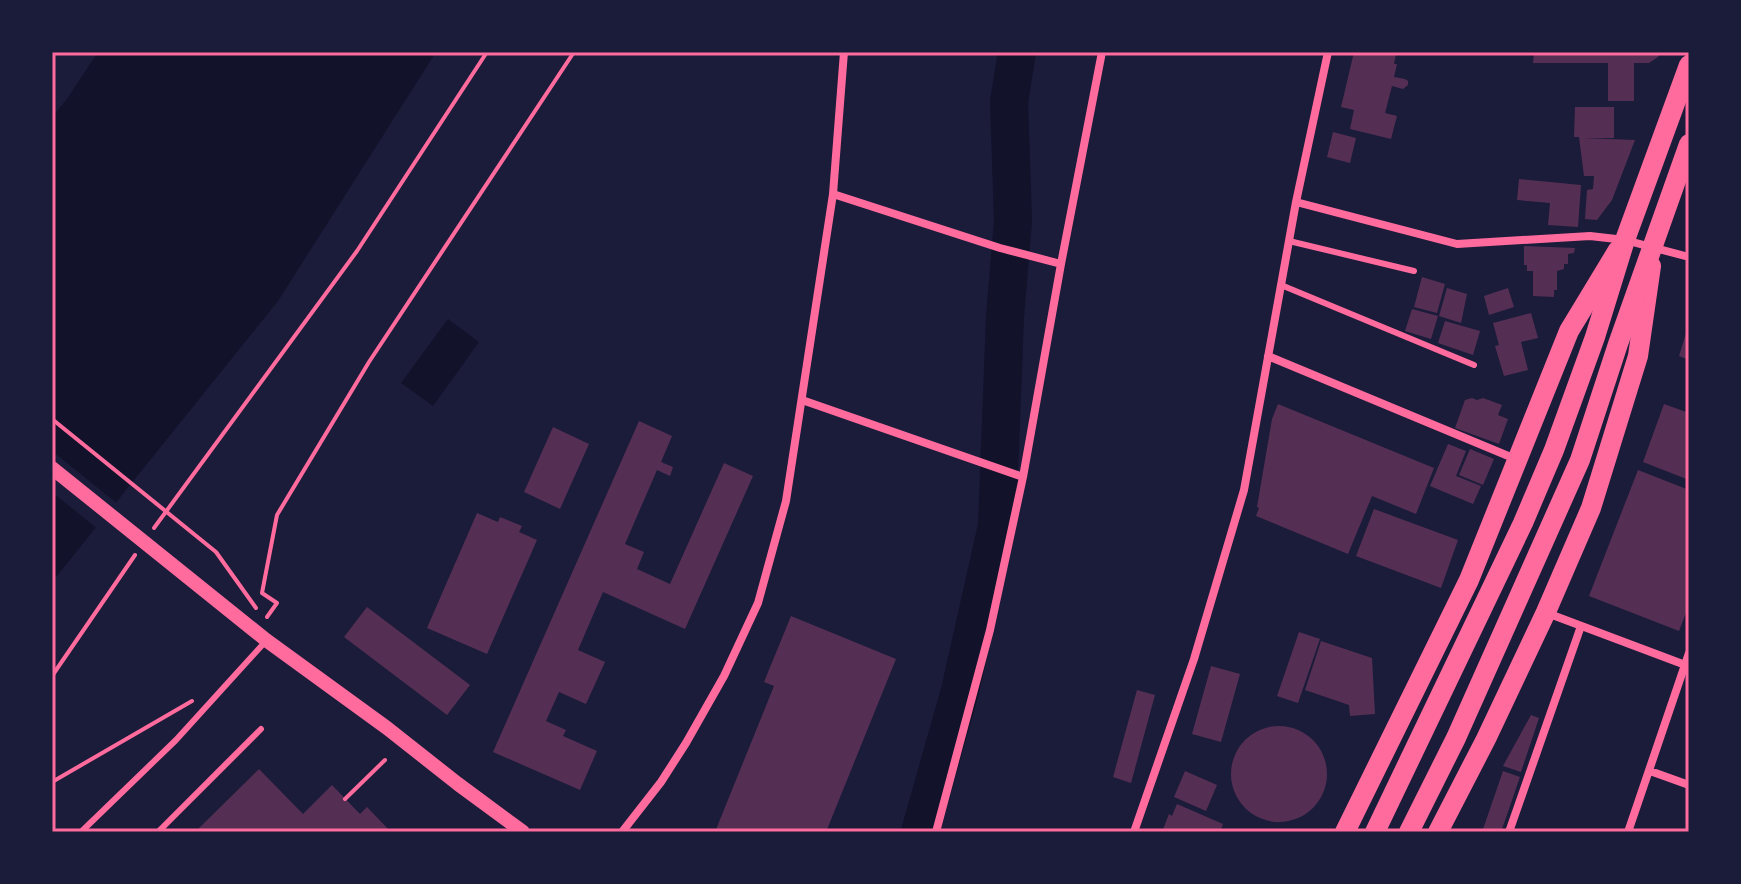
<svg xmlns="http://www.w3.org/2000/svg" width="1741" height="884" font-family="'Sofia Sans Condensed',sans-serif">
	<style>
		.water { fill: #12122b }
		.pier { fill: #1b1b3a }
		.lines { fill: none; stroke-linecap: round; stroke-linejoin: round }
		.river { stroke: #12122b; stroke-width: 38 }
		.building { fill: #542f53 }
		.path { stroke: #ff6b9d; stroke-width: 4 }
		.service { stroke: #ff6b9d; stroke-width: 6 }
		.minor { stroke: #ff6b9d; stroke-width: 8 }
		.tertiary { stroke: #ff6b9d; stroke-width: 14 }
		.primary { stroke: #ff6b9d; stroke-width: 20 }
		.trunk { stroke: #ff6b9d; stroke-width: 20 }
		.neatline { fill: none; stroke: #ff6b9d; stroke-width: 3 }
	</style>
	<rect width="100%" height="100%" fill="#1b1b3a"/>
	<!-- water -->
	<path class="water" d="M 98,52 L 436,52 L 278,301 L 52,582 L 52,117 L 67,99 Z
		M 448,319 L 479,342 L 433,406 L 401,383 Z"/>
	<!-- pier -->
	<path class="pier" d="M 52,451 L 119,505 L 99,530 L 52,492 Z"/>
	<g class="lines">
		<!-- river -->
		<path class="river" d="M 920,832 L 960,691 L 997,526 L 1005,317 L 1013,221 L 1009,102 L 1017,52"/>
	</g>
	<!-- building -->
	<path class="building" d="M 1354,52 L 1396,54 L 1394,64 L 1397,64 L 1394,77 L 1405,79 L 1408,81 L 1408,85 L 1403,89 L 1392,86 L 1385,113 L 1397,116 L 1391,139 L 1350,129 L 1354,110 L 1341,107 Z
		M 1534,52 L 1661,52 L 1658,57 L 1649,63 L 1634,63 L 1634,101 L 1608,101 L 1608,63 L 1533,63 Z
		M 1575,107 L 1614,107 L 1614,138 L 1583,138 L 1635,140 L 1612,200 L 1597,220 L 1585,219 L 1587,190 L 1593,189 L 1594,176 L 1584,176 L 1579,137 L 1574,137 Z
		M 1333,132 L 1356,138 L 1350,163 L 1327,157 Z
		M 1519,179 L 1581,185 L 1578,227 L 1548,225 L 1550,203 L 1517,200 Z
		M 1524,246 L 1575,248 L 1574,253 L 1568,254 L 1568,264 L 1564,264 L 1564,269 L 1557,271 L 1557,290 L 1554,290 L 1554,297 L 1533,296 L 1533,271 L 1527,271 L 1527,265 L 1524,265 Z
		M 1422,277 L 1445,284 L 1437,313 L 1414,307 Z
		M 1447,288 L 1467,294 L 1461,323 L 1439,316 Z
		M 1508,288 L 1514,307 L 1489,315 L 1484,296 Z
		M 1412,309 L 1438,316 L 1431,339 L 1405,331 Z
		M 1531,313 L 1538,338 L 1521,342 L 1528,370 L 1504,376 L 1495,346 L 1499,345 L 1493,323 Z
		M 1445,321 L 1480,331 L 1473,355 L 1438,343 Z
		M 1686,333 L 1689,334 L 1689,360 L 1679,356 Z
		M 1472,398 L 1477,400 L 1483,398 L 1502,405 L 1498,415 L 1508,419 L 1499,444 L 1455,428 L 1465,400 Z
		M 1278,404 L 1434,468 L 1416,514 L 1372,496 L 1348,554 L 1256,516 L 1259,508 L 1257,507 L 1272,419 Z
		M 1664,404 L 1689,413 L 1689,480 L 1643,462 Z
		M 639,421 L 672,436 L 661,462 L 673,467 L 670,476 L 657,470 L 625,544 L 644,552 L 637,569 L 670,584 L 724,463 L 753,476 L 685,629 L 603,592 L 578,650 L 605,662 L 586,704 L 559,692 L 546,721 L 566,730 L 563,736 L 597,751 L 580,790 L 493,752 Z
		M 553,427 L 589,444 L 560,509 L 524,492 Z
		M 1448,444 L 1466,451 L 1456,476 L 1481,486 L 1473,504 L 1430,486 Z
		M 1470,449 L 1494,459 L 1483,485 L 1459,475 Z
		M 1638,470 L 1689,490 L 1689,605 L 1679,631 L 1589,596 Z
		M 1374,509 L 1458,540 L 1441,588 L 1356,556 Z
		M 477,513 L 498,522 L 500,517 L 522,526 L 519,532 L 537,540 L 487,654 L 427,628 Z
		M 367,607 L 470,685 L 447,715 L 344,637 Z
		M 791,616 L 896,659 L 826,832 L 715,832 L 774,686 L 764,682 Z
		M 1299,632 L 1320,639 L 1298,703 L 1277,696 Z
		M 1321,641 L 1372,658 L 1375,714 L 1350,716 L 1349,705 L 1305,690 Z
		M 1211,666 L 1240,674 L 1221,742 L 1192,734 Z
		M 1137,690 L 1155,695 L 1131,783 L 1113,777 Z
		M 1531,715 L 1539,718 L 1521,772 L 1503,766 Z
		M1231 774a48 48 0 1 1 96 0a48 48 0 1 1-96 0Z
		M 259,769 L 303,814 L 332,785 L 360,814 L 367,807 L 391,832 L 195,832 Z
		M 1185,771 L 1217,785 L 1206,811 L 1174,797 Z
		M 1503,771 L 1520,777 L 1501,832 L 1482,832 Z
		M 1177,804 L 1223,824 L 1220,832 L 1162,832 L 1169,814 L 1172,816 Z"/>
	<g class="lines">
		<!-- path -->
		<path class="path" d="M 52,419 L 216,552 L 256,608
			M 154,528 L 357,251 L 487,52
			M 267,617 L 277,603 L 262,593 L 277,515 L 369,362 L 574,52
			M 52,676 L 135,555
			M 52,782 L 192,701
			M 345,799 L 385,760"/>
		<!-- service -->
		<path class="service" d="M 1289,241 L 1414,271
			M 1281,285 L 1474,365
			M 81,832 L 176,740 L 265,642
			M 158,832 L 261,729"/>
		<!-- minor -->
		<path class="minor" d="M 833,194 L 1000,248 L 1061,264
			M 1296,202 L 1457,244 L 1590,236 L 1625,240 L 1689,257
			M 1268,356 L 1518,460
			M 802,400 L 1023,477 L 1061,264 L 1102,52
			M 1547,613 L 1688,666
			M 1650,771 L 1689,785
			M 622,832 L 661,782 L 686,743 L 724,676 L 758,603 L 786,501 L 833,194 L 844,52
			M 936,832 L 990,630 L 1023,477
			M 1134,832 L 1194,659 L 1244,490 L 1296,202 L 1328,52
			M 1509,832 L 1581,626
			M 1628,832 L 1689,653"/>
		<!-- tertiary -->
		<path class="tertiary" d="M 52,468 L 266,640 L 387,728 L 458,784 L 523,832"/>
		<!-- primary -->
		<path class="primary" d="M 1345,832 L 1469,580 L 1569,331 L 1618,250
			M 1438,832 L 1486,739 L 1546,612 L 1591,508 L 1638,356 L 1651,266"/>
		<!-- trunk -->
		<path class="trunk" d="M 1375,832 L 1523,523 L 1554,450 L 1595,337 L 1625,240 L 1689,65
			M 1409,832 L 1456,738 L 1580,460 L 1618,344 L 1689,144"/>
	</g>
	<!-- border -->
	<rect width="1741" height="884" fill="none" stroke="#1b1b3a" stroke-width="108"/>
	<rect x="54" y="54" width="1633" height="776" class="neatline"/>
</svg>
